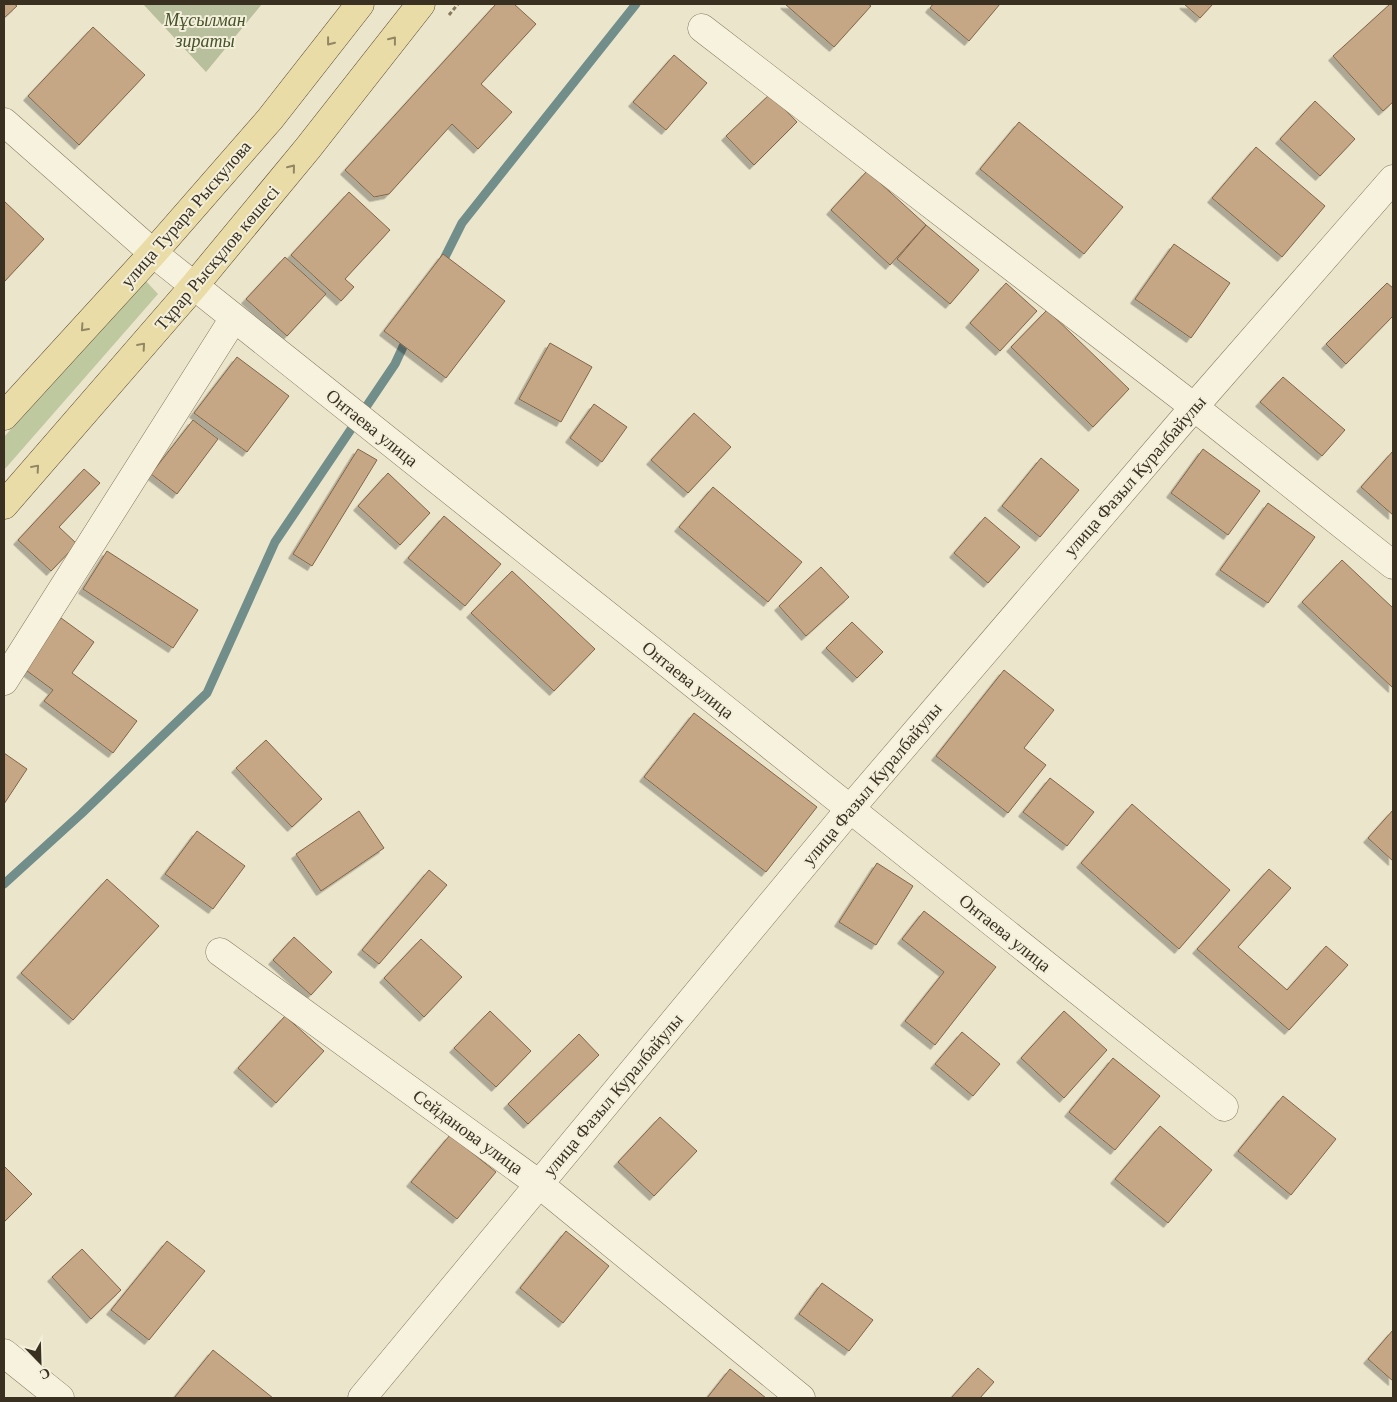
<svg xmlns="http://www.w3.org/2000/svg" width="1397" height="1402" font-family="'Times New Roman',serif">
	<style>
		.green { fill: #bfc99f }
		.cemetery { fill: #b7bf9d }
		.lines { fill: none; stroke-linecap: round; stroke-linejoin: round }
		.stream { stroke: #728e8a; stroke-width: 9 }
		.building { fill: #c5a785; stroke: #836649; filter: url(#shadow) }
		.minor-casing { stroke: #877960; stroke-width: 29 }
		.major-casing { stroke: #554734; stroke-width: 29 }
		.path { stroke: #877960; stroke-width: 3; stroke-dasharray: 4 2.5; stroke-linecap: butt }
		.minor { stroke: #f6f2de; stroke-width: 28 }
		.major { stroke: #eadca7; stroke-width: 28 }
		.oneway { stroke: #928664 }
		.labels { text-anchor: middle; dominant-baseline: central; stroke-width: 4; stroke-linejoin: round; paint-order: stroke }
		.park-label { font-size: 18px; font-style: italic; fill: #45532b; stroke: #f3efda }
		.street-label { font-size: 18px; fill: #393022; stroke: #f3efda }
	</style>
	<defs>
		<filter id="shadow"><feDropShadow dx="-4.5" dy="4.5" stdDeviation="0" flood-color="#0004"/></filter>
	</defs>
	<rect width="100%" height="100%" fill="#ebe5cb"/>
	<!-- green -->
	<path class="green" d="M 144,279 L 158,294 L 4,470 L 4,437 Z"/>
	<!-- cemetery -->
	<path class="cemetery" d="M 143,4 L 262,4 L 206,72 Z"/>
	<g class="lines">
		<!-- stream -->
		<path class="stream" d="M 441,265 L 462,223 L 636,4
			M 4,884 L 81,814 L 207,693 L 275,542 L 395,364 L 408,336"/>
	</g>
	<!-- building -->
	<path class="building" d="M 4,4 L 14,4 L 17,6 L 4,18 Z
		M 496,4 L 514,4 L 536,24 L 481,84 L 512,112 L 478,149 L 452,124 L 389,194 L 374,197 L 345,170 Z
		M 785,4 L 868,4 L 871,6 L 834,47 Z
		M 933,4 L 1000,4 L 969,41 L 930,8 Z
		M 1184,4 L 1213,4 L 1200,18 Z
		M 1390,4 L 1393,4 L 1393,102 L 1383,111 L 1333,56 Z
		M 93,27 L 145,75 L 79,145 L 28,96 Z
		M 674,55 L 707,83 L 666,130 L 633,102 Z
		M 770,94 L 797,122 L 754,165 L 726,136 Z
		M 1315,101 L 1355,139 L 1320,176 L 1280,139 Z
		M 1019,122 L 1123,207 L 1084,254 L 980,169 Z
		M 1256,147 L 1325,206 L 1282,257 L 1212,198 Z
		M 867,171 L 926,225 L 890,265 L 831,210 Z
		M 349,192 L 390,230 L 345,279 L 354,287 L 341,301 L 291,255 Z
		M 4,201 L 44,239 L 4,282 Z
		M 926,225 L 979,270 L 950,304 L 897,259 Z
		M 1174,244 L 1230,283 L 1191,338 L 1135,299 Z
		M 443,254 L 505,301 L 446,378 L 384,331 Z
		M 285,257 L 326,294 L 287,336 L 246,299 Z
		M 1006,283 L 1037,311 L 1000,351 L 970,323 Z
		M 1387,283 L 1393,288 L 1393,316 L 1346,364 L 1326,344 Z
		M 1047,310 L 1129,389 L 1093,427 L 1011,347 Z
		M 550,343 L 592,367 L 561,422 L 519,399 Z
		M 237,357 L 289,396 L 247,452 L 194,413 Z
		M 1283,377 L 1345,430 L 1322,456 L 1260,402 Z
		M 594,404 L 627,427 L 602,462 L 570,438 Z
		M 694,413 L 731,447 L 688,493 L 651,460 Z
		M 193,420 L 218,439 L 177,494 L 151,474 Z
		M 358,449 L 377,460 L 312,566 L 293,554 Z
		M 1203,449 L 1260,491 L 1228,535 L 1171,493 Z
		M 1393,451 L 1393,515 L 1361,487 Z
		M 1041,458 L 1079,490 L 1040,537 L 1002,506 Z
		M 84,469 L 100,483 L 59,527 L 77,544 L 51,571 L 18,540 Z
		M 388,473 L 430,513 L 400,545 L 358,506 Z
		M 713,487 L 802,562 L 768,602 L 679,527 Z
		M 1268,503 L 1315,537 L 1268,603 L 1220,570 Z
		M 444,516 L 501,564 L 465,606 L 408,558 Z
		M 985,517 L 1020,547 L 988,583 L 954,553 Z
		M 107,551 L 198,610 L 173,648 L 83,589 Z
		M 1342,560 L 1393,608 L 1393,688 L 1302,602 Z
		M 821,567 L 849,597 L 806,636 L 779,606 Z
		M 512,571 L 595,649 L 554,691 L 471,613 Z
		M 61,618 L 94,642 L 72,673 L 137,721 L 113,753 L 44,701 L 53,690 L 23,668 Z
		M 852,622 L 883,652 L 857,678 L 826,648 Z
		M 1004,670 L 1054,710 L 1024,748 L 1046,765 L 1008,813 L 936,756 Z
		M 694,713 L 817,807 L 766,872 L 644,777 Z
		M 266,740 L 322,799 L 292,827 L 236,768 Z
		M 4,753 L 27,769 L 4,804 Z
		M 1050,778 L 1094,812 L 1067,846 L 1023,812 Z
		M 1132,804 L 1230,890 L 1179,949 L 1081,863 Z
		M 1393,810 L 1393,861 L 1368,838 Z
		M 359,811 L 384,848 L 321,891 L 296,854 Z
		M 197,831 L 245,866 L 213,909 L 165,874 Z
		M 877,863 L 913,886 L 876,945 L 839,922 Z
		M 1269,869 L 1291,888 L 1238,947 L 1287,990 L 1326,946 L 1348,965 L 1289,1030 L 1197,949 Z
		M 429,870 L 447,885 L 379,964 L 362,950 Z
		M 107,879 L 159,926 L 73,1020 L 21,973 Z
		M 924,911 L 996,967 L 935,1045 L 905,1021 L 944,972 L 902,939 Z
		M 294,937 L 332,972 L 311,995 L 273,960 Z
		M 421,939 L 462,977 L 424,1017 L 384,978 Z
		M 490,1011 L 531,1051 L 496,1087 L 454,1048 Z
		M 1064,1011 L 1107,1050 L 1064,1098 L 1021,1058 Z
		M 285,1016 L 324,1051 L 276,1103 L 238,1068 Z
		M 962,1032 L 1000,1064 L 973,1096 L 935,1064 Z
		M 579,1034 L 599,1055 L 528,1124 L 508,1104 Z
		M 1113,1058 L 1160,1096 L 1115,1150 L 1069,1112 Z
		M 1283,1096 L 1336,1139 L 1291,1195 L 1238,1151 Z
		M 660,1117 L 697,1151 L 654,1196 L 618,1162 Z
		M 1160,1126 L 1212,1170 L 1168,1223 L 1115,1179 Z
		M 450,1135 L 496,1172 L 457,1219 L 411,1182 Z
		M 4,1166 L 32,1194 L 4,1222 Z
		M 566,1231 L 609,1266 L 563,1323 L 520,1288 Z
		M 167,1241 L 205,1271 L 149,1340 L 111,1310 Z
		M 82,1249 L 121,1290 L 91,1319 L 52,1277 Z
		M 822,1283 L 873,1320 L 849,1351 L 799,1314 Z
		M 1393,1330 L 1393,1381 L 1368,1359 Z
		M 213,1350 L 273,1398 L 174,1398 Z
		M 978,1368 L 994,1382 L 980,1398 L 951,1398 Z
		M 730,1369 L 766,1398 L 707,1398 Z"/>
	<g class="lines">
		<defs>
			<path id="minor" d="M 702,28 L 1194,407 L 1393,565
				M 4,122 L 153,253 L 1224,1107
				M 4,681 L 234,318
				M 220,952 L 539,1184 L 801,1398
				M 4,1353 L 60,1398
				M 362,1398 L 850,809 L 1194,407 L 1393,179"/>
			<path id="major" d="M 4,416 L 153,253 L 270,119 L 360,4
				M 4,505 L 194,286 L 308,148 L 421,4"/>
		</defs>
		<!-- minor casing -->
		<use href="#minor" class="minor-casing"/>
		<!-- major casing -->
		<use href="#major" class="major-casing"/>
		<!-- path -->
		<path class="path" d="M 449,15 L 458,4"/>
		<!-- minor -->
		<use href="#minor" class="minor"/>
		<!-- major -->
		<use href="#major" class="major"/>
	</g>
	<!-- one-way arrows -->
	<defs><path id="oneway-chevron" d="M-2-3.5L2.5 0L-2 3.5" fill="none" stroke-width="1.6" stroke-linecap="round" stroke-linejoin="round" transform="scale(1.25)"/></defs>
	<g class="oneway">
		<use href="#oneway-chevron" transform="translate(393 40) rotate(-52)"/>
		<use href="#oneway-chevron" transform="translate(330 42) rotate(128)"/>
		<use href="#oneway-chevron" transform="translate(292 168) rotate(-51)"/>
		<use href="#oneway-chevron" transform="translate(84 328) rotate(132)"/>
		<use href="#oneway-chevron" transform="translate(142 346) rotate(-49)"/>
		<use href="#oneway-chevron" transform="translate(36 468) rotate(-49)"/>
	</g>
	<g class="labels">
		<!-- park labels -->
		<g class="park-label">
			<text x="205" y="20">Мұсылман<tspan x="205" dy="21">зираты</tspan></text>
		</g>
		<!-- street labels -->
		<g class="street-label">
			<text transform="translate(186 214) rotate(-49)">улица Турара Рыскулова</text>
			<text transform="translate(217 258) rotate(-50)">Тұрар Рыскұлов көшесі</text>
			<text transform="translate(372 428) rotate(39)">Онтаева улица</text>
			<text transform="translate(1135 476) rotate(-49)">улица Фазыл Куралбайулы</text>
			<text transform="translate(688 680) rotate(39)">Онтаева улица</text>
			<text transform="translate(872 784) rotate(-50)">улица Фазыл Куралбайулы</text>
			<text transform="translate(1005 933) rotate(39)">Онтаева улица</text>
			<text transform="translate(613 1095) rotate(-50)">улица Фазыл Куралбайулы</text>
			<text transform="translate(468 1132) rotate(36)">Сейданова улица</text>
		</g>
	</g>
	<!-- border -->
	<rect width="1397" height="1402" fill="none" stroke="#393022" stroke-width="10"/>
	<!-- north arrow -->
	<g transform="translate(40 1362) rotate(157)" stroke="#f3efda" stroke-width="4" paint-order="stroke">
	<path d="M0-4L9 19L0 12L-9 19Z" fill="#393022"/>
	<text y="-8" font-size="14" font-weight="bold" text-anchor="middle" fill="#393022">С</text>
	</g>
</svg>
